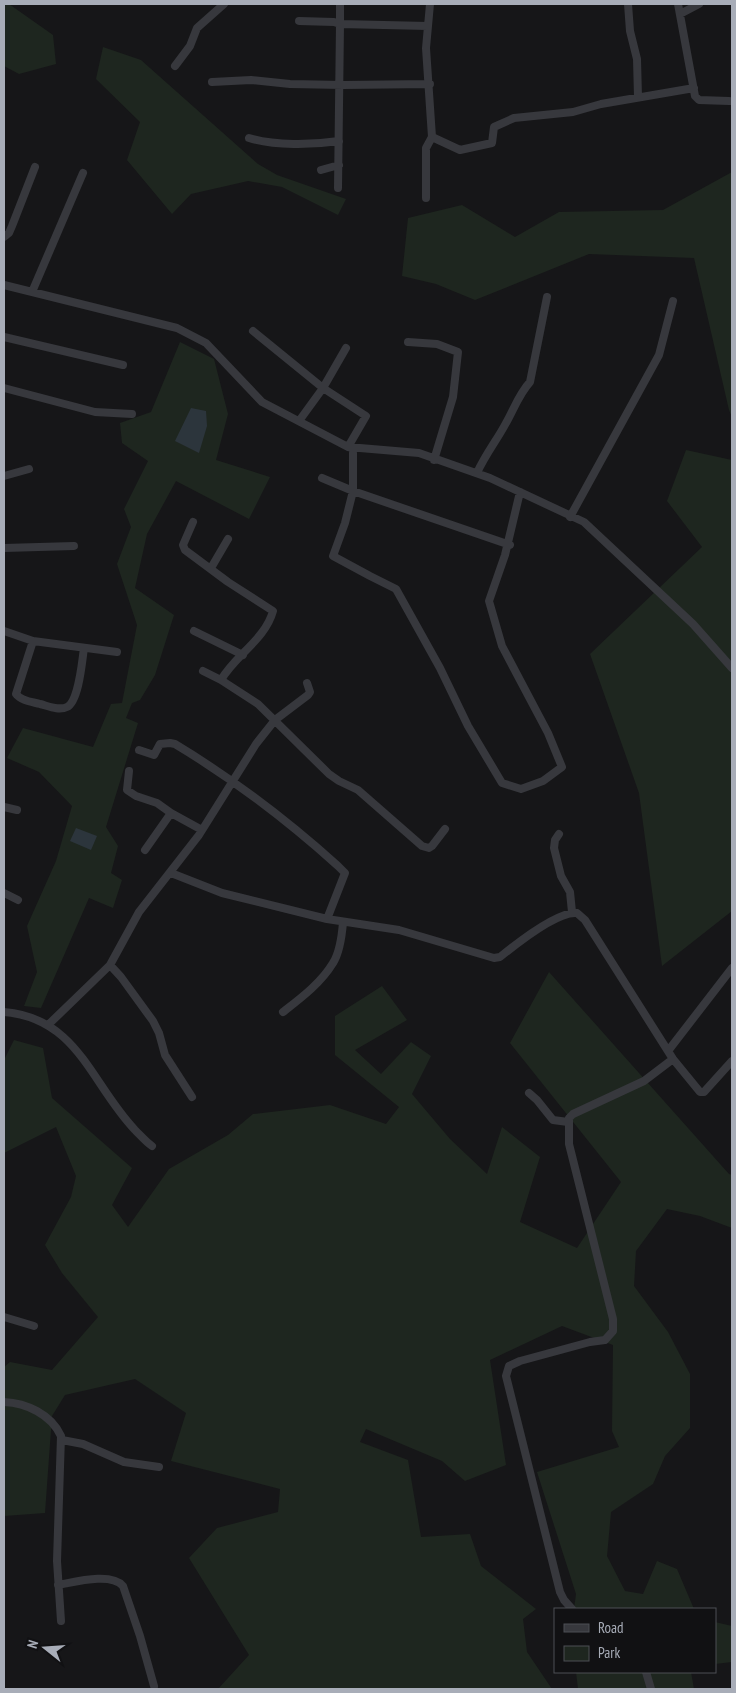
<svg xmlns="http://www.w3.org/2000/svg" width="736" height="1693" font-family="'PT Sans Narrow',sans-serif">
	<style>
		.green { fill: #1e261f }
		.water { fill: #2c353c }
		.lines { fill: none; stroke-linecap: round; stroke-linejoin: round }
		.minor { stroke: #37383d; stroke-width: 8 }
	</style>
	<rect width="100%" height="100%" fill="#161618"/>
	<!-- green -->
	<path class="green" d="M 4,4 L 9,4 L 53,35 L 56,64 L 19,74 L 4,66 Z
		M 103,47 L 141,60 L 258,164 L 277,175 L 346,199 L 338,215 L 282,187 L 248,181 L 191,194 L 172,214 L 127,160 L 140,122 L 96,79 Z
		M 732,172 L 732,417 L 729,410 L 694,258 L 589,254 L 475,300 L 436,284 L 402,276 L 408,218 L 462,205 L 515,237 L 559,212 L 663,210 Z
		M 180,342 L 214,359 L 228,414 L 216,460 L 270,477 L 249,519 L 176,481 L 147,534 L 135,588 L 174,615 L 155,675 L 140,700 L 132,703 L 126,718 L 138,723 L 106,827 L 118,846 L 111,873 L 122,880 L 113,908 L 89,898 L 41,1008 L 24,1006 L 37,972 L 27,926 L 56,861 L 72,806 L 39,772 L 7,758 L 23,728 L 93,747 L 111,704 L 122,703 L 137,625 L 117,564 L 131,527 L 124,509 L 148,461 L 122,443 L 120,423 L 151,412 Z
		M 686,450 L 732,460 L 732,911 L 662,966 L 639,793 L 590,654 L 702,547 L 667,501 Z
		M 549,972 L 729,1174 L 732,1175 L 732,1228 L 700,1216 L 667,1209 L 636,1251 L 634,1286 L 668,1332 L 690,1374 L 690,1428 L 665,1456 L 653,1484 L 611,1512 L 607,1556 L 625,1591 L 643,1594 L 657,1561 L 677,1569 L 694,1609 L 574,1609 L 576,1594 L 537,1472 L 619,1447 L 612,1431 L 613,1345 L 562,1326 L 490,1360 L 506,1465 L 465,1481 L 442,1461 L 366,1429 L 360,1442 L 408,1460 L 421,1537 L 470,1534 L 481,1566 L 536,1609 L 523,1619 L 527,1652 L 552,1689 L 218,1689 L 249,1655 L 189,1558 L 217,1528 L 278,1512 L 280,1489 L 171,1461 L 186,1413 L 135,1379 L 65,1395 L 52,1416 L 45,1513 L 4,1516 L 4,1367 L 10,1362 L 52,1370 L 98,1317 L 62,1273 L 45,1245 L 71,1197 L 76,1176 L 56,1127 L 4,1153 L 4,1060 L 14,1040 L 43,1048 L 52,1098 L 132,1168 L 112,1205 L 128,1227 L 169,1169 L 228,1135 L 253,1114 L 330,1105 L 386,1124 L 399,1107 L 335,1055 L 335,1016 L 382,986 L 407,1020 L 355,1050 L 381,1074 L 411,1042 L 431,1056 L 412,1094 L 450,1139 L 487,1174 L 502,1127 L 540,1157 L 520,1222 L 577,1248 L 621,1182 L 510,1043 Z
		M 715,1622 L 732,1626 L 732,1662 L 715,1664 Z
		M 576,1672 L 691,1672 L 694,1689 L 576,1689 L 578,1689 Z"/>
	<!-- water -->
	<path class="water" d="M 191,408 L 206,411 L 207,426 L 199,453 L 175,441 Z
		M 76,828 L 97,836 L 91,850 L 70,841 Z"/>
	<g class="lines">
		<!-- minor -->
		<path class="minor" d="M 628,4 L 630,31 L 637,59 L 638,97
			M 678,4 L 695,96 L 699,100 L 729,101
			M 680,14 L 699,4
			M 299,21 L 334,22 L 340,24 L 340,4
			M 175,66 L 190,46 L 197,28 L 224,4
			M 212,82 L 251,80 L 290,84 L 343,85 L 430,84
			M 432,137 L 460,150 L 492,143 L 494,127 L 514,118 L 573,112 L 601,104 L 694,88
			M 249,138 C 275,146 312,145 339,141
			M 321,170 L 339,165
			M 338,188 L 340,24 L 428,26
			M 426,198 L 426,148 L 432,137 L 426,48 L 430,4
			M 4,237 L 9,233 L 12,226 L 35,167
			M 4,285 L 177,328 L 206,343 L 262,402 L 348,447 L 419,453 L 490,478 L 584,522 L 693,624 L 732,668
			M 32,292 L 83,173
			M 253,331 L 323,388 L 346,348
			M 4,337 L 123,365
			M 408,342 L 437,344 L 458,352 L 453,397 L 434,460
			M 4,388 L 95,412 L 132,414
			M 299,421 L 323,388 L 366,416 L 348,447
			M 353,453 L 353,491 L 345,523 L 333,556 L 370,576 L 396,589 L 440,668 L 468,726 L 502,783 L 521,789 L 543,781 L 562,767 L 548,733 L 502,646 L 489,601 L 505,555 L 520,492
			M 477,473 C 485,455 497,440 506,423 C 514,409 519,394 530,382 L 547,297
			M 4,476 L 29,469
			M 322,478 L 353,491 L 510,545
			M 570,517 L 659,355 L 673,301
			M 193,522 L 183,545 L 185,550 L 228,582 L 273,611 C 265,640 235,655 221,680
			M 4,548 L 74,546
			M 211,568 L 228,539
			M 4,631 L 33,641 L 117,652
			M 194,631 L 243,655
			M 33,641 L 16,694 C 21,701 33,702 40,704 C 48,706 59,711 67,707 C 79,701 82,661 84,648
			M 203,671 L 221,680 L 258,704 L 329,774 L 339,781 L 358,790 L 422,846 L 429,848 L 432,846 L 445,829
			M 139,750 L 154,755 L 160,744 L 170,743 L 175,744 C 233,779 288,821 338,866 L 345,873 L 327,919
			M 129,771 L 127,790 L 136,796 L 157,803 L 171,813 L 202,830
			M 4,807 L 17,810
			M 559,834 L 555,840 L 554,848 L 561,876 L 570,892 L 572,912
			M 145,850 L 171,813
			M 171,873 L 222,893 L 327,919 L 399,930 L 494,958 L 500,957 C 516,944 557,911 577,913 L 585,920 L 673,1059 L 700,1092 L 704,1092 L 732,1061
			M 4,893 L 18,900
			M 110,965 L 121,977 L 153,1021 L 159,1033 L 165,1055 L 192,1097
			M 4,1012 C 78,1018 91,1084 135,1130 C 141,1136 146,1142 152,1146
			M 283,1012 C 301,998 321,983 333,963 C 340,952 342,935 343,922
			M 48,1025 L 110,965 L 139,912 L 199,835 L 256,744 L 275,720 L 308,695 L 310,692 L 307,683
			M 668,1051 L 732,968
			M 529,1093 L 537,1100 L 553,1120 L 568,1122
			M 4,1317 L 34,1326
			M 4,1402 C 26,1403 51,1414 61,1436 L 57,1561 L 61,1621
			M 62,1440 L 83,1444 L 124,1462 L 159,1467
			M 58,1585 C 75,1582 111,1572 123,1586 L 140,1636 L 154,1686
			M 572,1609 L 564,1600 L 560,1592 L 506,1376 L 509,1366 L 520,1361 L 590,1342 L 605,1340 L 613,1331 L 613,1319 L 569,1144 L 569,1118 L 573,1114 L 644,1081 L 673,1059
			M 646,1672 L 651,1689"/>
	</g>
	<!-- border -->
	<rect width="736" height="1693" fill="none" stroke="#a8adb8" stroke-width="10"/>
	<!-- legend -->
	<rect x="554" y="1608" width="162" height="65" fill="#111113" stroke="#4d4f55"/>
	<rect x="564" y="1624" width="25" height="8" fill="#37383d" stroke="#4d4f55"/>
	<text x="598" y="1633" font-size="15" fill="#a8adb8">Road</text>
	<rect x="564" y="1646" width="25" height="15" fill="#1e261f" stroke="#4d4f55"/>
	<text x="598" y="1658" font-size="15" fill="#a8adb8">Park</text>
	<!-- north arrow -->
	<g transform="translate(45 1648) rotate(287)" stroke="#111113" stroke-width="4" paint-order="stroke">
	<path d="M0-4L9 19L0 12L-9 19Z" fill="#a8adb8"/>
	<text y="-8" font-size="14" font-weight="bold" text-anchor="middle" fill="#a8adb8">N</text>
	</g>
</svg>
